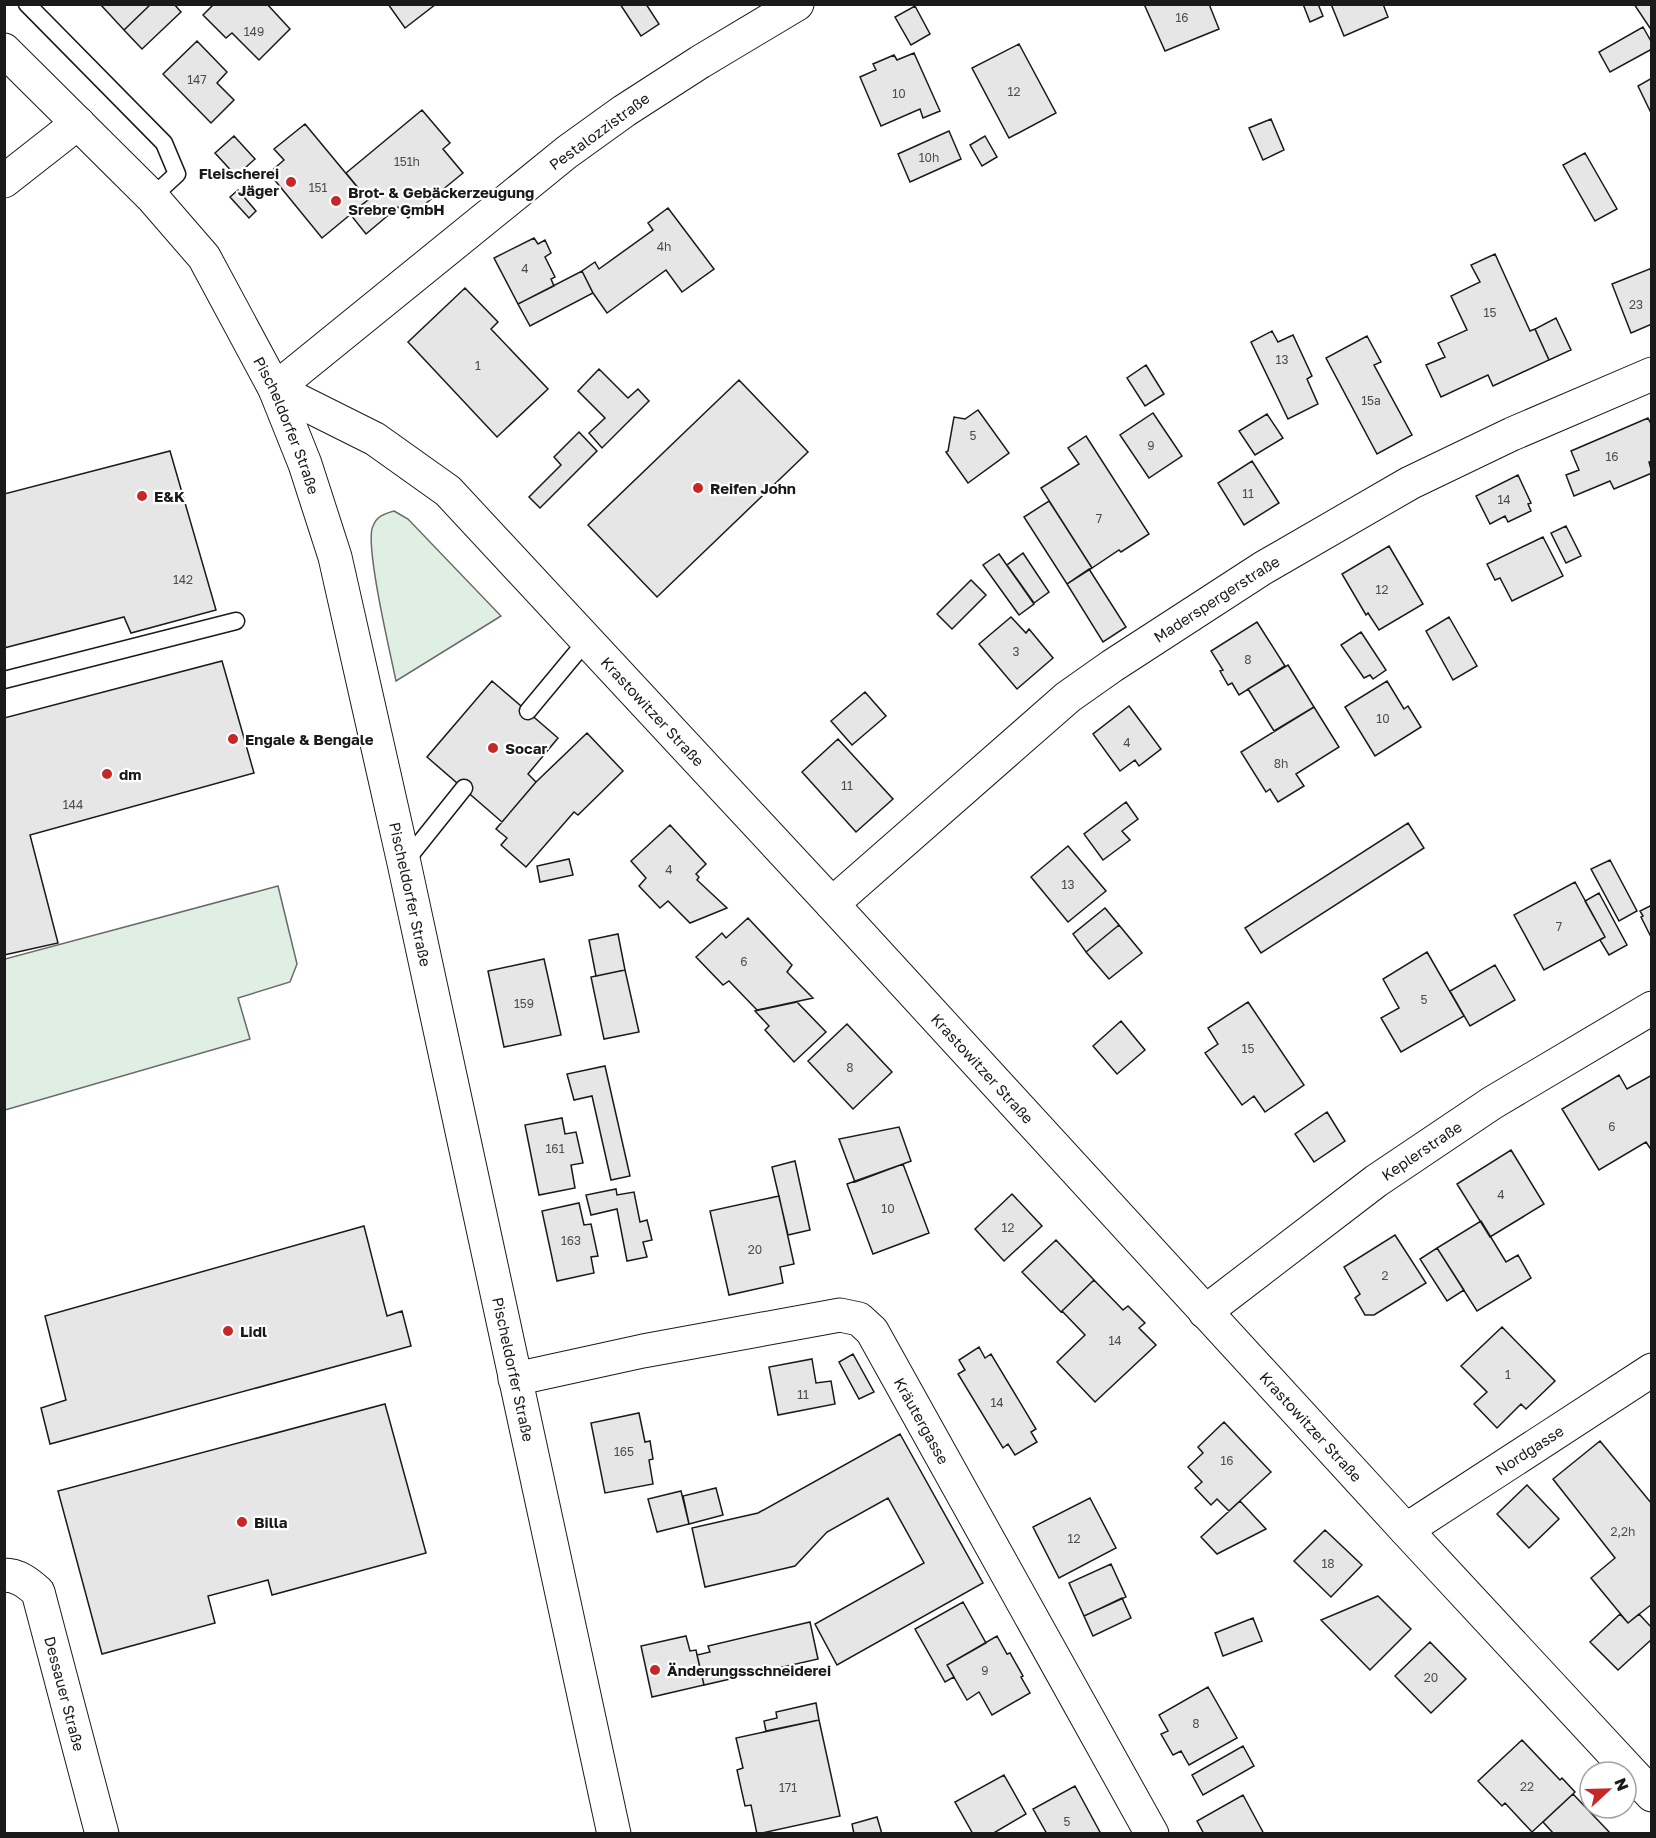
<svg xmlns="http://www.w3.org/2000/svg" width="1656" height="1838" font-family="'Golos Text',sans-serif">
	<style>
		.green { fill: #e0efe3; stroke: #6a6a6a; stroke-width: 1.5 }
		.building { fill: #e6e6e6; stroke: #1a1a1a; stroke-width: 1.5 }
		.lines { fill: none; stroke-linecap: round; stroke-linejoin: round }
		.lane-casing { stroke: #1a1a1a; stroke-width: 19 }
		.street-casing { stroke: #1a1a1a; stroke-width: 35 }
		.secondary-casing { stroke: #1a1a1a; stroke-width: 35 }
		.lane { stroke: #fff; stroke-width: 16 }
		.street { stroke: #fff; stroke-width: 33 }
		.secondary { stroke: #fff; stroke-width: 33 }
		.poi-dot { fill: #c62828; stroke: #fff; stroke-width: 2 }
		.labels { text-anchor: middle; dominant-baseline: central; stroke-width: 4.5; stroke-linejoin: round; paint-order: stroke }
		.number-label { font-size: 12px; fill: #4d4d4d }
		.street-label { font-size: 15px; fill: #1a1a1a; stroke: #fff }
		.poi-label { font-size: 15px; font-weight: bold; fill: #1a1a1a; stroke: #fff; text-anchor: start }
	</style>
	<rect width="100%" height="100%" fill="#fff"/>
	<!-- green -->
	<path class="green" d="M 394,511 L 408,519 L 501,616 L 396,681 C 391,656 364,543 373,526 C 377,516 384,514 394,511 Z
		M 278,886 L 297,964 L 290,982 L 238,998 L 250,1039 L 5,1110 L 5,959 Z"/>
	<!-- building -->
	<path class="building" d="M 100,4 L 151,4 L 124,30 Z
		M 151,4 L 174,4 L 181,12 L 142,49 L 124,30 Z
		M 214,4 L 267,4 L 290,29 L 259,60 L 232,33 L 226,38 L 203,15 Z
		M 388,4 L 436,4 L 405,28 Z
		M 620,4 L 646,4 L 659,24 L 641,36 Z
		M 1144,4 L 1209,4 L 1219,29 L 1165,51 Z
		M 1303,4 L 1318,4 L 1323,16 L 1310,22 Z
		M 1331,4 L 1383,4 L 1388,17 L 1344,36 Z
		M 1634,4 L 1652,4 L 1652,31 Z
		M 915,6 L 930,34 L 911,45 L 895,17 Z
		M 1643,27 L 1652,43 L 1652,49 L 1610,72 L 1599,52 Z
		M 197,41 L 227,72 L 217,83 L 234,100 L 211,123 L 163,74 Z
		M 1019,44 L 1056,113 L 1009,138 L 972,68 Z
		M 914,53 L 940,111 L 923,118 L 920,109 L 881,126 L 860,77 L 876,70 L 873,64 L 894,55 L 897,60 Z
		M 1652,78 L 1652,115 L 1638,86 Z
		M 422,110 L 450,143 L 443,149 L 463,173 L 408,218 L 398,207 L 366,234 L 350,214 L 368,200 L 346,173 Z
		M 1271,119 L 1284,150 L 1263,160 L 1249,128 Z
		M 305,124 L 368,200 L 322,238 L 269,173 L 284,160 L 274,149 Z
		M 949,131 L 961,159 L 910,182 L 898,154 Z
		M 234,136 L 255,159 L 236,176 L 215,153 Z
		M 985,136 L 997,157 L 982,166 L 970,145 Z
		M 1585,153 L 1617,209 L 1595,221 L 1563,165 Z
		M 238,190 L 256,211 L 249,218 L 230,197 Z
		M 668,208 L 714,269 L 682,292 L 666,270 L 607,313 L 593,293 L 582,271 L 595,262 L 599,269 L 653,230 L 648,223 Z
		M 534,238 L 538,244 L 545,240 L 551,253 L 545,257 L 555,277 L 551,279 L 554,286 L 518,304 L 494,258 Z
		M 1495,254 L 1530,331 L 1535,329 L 1549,360 L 1493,386 L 1488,375 L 1441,397 L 1426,365 L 1445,357 L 1438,343 L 1467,330 L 1451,296 L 1480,282 L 1471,265 Z
		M 1652,268 L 1652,324 L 1631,333 L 1612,284 Z
		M 582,271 L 593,293 L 530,326 L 518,304 Z
		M 465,288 L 498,322 L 491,329 L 548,389 L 497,437 L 408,342 Z
		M 1556,318 L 1571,350 L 1549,360 L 1535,329 Z
		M 1272,331 L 1278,342 L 1293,335 L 1312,376 L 1307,379 L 1318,404 L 1288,419 L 1251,342 Z
		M 1367,336 L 1381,362 L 1374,365 L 1412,435 L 1377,454 L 1326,358 Z
		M 1146,365 L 1164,394 L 1145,406 L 1127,378 Z
		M 599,369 L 628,398 L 638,389 L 649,401 L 602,448 L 589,433 L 605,418 L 578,391 Z
		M 739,380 L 808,452 L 657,597 L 588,525 Z
		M 978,410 L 1009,453 L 968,483 L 946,452 L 948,451 L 954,417 L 965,419 Z
		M 1153,413 L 1182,456 L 1149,478 L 1120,435 Z
		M 1267,414 L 1283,438 L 1255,455 L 1239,431 Z
		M 1648,418 L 1652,426 L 1652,461 L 1649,462 L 1652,473 L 1614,489 L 1610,481 L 1574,496 L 1566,475 L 1579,470 L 1571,451 Z
		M 579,432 L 597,451 L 540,508 L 529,497 L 561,465 L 554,457 Z
		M 1086,436 L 1149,534 L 1121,552 L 1119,550 L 1092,568 L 1041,488 L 1079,464 L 1068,448 Z
		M 170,451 L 216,610 L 131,633 L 124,617 L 4,648 L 4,494 Z
		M 1252,461 L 1279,503 L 1244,525 L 1218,483 Z
		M 1518,475 L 1531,503 L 1528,504 L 1531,511 L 1508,522 L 1505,516 L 1490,524 L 1476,496 Z
		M 1049,501 L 1092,568 L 1067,584 L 1024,517 Z
		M 1566,526 L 1581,556 L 1566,563 L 1551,533 Z
		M 1543,537 L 1563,576 L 1512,601 L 1500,578 L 1495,580 L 1487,564 Z
		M 1389,546 L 1423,604 L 1379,630 L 1368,613 L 1366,615 L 1342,574 Z
		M 1023,553 L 1049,592 L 1034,603 L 1007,565 Z
		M 999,554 L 1034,604 L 1019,615 L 983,565 Z
		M 1089,569 L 1126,627 L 1103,642 L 1067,584 Z
		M 971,580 L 986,595 L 952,629 L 937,614 Z
		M 1011,617 L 1026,633 L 1029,629 L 1053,658 L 1017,689 L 979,644 Z
		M 1449,617 L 1477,666 L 1453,680 L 1426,631 Z
		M 1257,622 L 1285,666 L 1239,695 L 1232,683 L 1228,685 L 1220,671 L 1223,670 L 1211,651 Z
		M 1361,632 L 1386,670 L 1373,679 L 1370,675 L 1364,678 L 1341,645 Z
		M 222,661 L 254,773 L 30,835 L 58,943 L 4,955 L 4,718 Z
		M 1288,665 L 1314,707 L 1274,731 L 1248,689 Z
		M 492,681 L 558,738 L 528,774 L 536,782 L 502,822 L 427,757 Z
		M 1387,681 L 1404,709 L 1408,706 L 1421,727 L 1375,756 L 1345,707 Z
		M 865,692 L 886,716 L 852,745 L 831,721 Z
		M 1129,706 L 1161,749 L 1139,766 L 1135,760 L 1120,771 L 1093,734 Z
		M 1314,707 L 1339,747 L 1296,774 L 1304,786 L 1278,802 L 1270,789 L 1266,792 L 1241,752 Z
		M 587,733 L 623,771 L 578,815 L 574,812 L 526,867 L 501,845 L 507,838 L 496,829 L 536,782 Z
		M 838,739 L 893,799 L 856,832 L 802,772 Z
		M 1126,802 L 1138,819 L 1122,831 L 1130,840 L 1103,860 L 1084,834 Z
		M 1408,823 L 1424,848 L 1261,953 L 1245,928 Z
		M 670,825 L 706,864 L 696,874 L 699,877 L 697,880 L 727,908 L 690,923 L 668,901 L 660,908 L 639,886 L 646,878 L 631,861 Z
		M 1068,846 L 1106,891 L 1068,922 L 1031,877 Z
		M 569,859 L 573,875 L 540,882 L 537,866 Z
		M 1610,860 L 1637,911 L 1619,921 L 1591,869 Z
		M 1575,882 L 1605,937 L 1544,970 L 1514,915 Z
		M 1599,893 L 1627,945 L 1609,955 L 1600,940 L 1605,937 L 1585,901 Z
		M 1652,905 L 1652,939 L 1641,917 L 1643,916 L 1640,911 Z
		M 1105,908 L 1119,925 L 1086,952 L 1073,934 Z
		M 748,918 L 792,965 L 787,972 L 813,998 L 757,1010 L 729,981 L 723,985 L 696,957 L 722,933 L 726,938 Z
		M 1119,925 L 1142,953 L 1109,979 L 1086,952 Z
		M 618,934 L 625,970 L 596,976 L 589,940 Z
		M 1427,952 L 1464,1016 L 1401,1052 L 1381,1018 L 1399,1008 L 1383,979 Z
		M 544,959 L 561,1035 L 504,1047 L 488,971 Z
		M 1495,965 L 1515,1000 L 1470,1026 L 1450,991 Z
		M 625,970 L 639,1032 L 604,1039 L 591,977 Z
		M 797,1002 L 826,1032 L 794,1062 L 765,1030 L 769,1026 L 755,1011 Z
		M 1248,1002 L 1304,1085 L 1265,1112 L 1254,1096 L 1242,1105 L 1205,1053 L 1218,1044 L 1208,1028 Z
		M 1121,1021 L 1145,1050 L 1117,1074 L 1093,1046 Z
		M 847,1024 L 892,1072 L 853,1109 L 808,1061 Z
		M 605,1066 L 630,1176 L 611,1180 L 592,1096 L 574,1100 L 567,1074 Z
		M 1619,1075 L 1627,1089 L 1652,1075 L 1652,1151 L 1646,1142 L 1599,1170 L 1562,1109 Z
		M 1327,1112 L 1345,1141 L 1314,1162 L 1295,1134 Z
		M 562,1118 L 565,1134 L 576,1132 L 583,1163 L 571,1165 L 575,1188 L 539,1195 L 525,1125 Z
		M 899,1127 L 911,1161 L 855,1182 L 839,1139 Z
		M 1511,1150 L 1544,1204 L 1490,1237 L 1457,1184 Z
		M 795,1161 L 810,1230 L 788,1235 L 772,1167 Z
		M 903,1164 L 929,1233 L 873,1254 L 847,1184 Z
		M 616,1189 L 617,1195 L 634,1192 L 640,1222 L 647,1220 L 652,1240 L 643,1242 L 647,1257 L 627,1261 L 617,1209 L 591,1215 L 586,1195 Z
		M 1012,1194 L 1042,1226 L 1004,1261 L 975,1229 Z
		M 779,1196 L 794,1264 L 780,1267 L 783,1283 L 729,1295 L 710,1211 Z
		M 579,1203 L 584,1225 L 591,1224 L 598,1256 L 591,1257 L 594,1273 L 557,1281 L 542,1211 Z
		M 1481,1221 L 1506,1262 L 1518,1255 L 1531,1278 L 1477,1311 L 1437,1248 Z
		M 364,1226 L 387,1316 L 402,1311 L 411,1346 L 50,1444 L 41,1408 L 66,1400 L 45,1316 Z
		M 1395,1235 L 1426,1283 L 1374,1315 L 1365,1315 L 1355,1298 L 1360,1294 L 1344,1267 Z
		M 1056,1240 L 1094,1280 L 1061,1312 L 1022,1272 Z
		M 1437,1248 L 1464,1290 L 1447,1301 L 1420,1259 Z
		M 1094,1280 L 1123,1310 L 1128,1306 L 1145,1323 L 1139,1328 L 1156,1345 L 1095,1402 L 1057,1362 L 1085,1335 L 1062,1311 Z
		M 1502,1327 L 1555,1381 L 1526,1409 L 1521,1404 L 1497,1428 L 1474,1404 L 1487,1392 L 1461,1366 Z
		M 979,1347 L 985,1358 L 991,1354 L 1036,1429 L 1031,1432 L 1037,1442 L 1015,1455 L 1008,1444 L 1003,1448 L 958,1374 L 965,1370 L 959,1360 Z
		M 853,1354 L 874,1392 L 859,1399 L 839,1362 Z
		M 812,1359 L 816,1383 L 831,1381 L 835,1404 L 778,1415 L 769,1367 Z
		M 385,1404 L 426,1553 L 272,1595 L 268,1580 L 208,1596 L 215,1623 L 102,1654 L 58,1491 Z
		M 639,1413 L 645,1442 L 650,1441 L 653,1459 L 649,1460 L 653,1484 L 605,1493 L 591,1423 Z
		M 1224,1422 L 1271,1472 L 1229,1511 L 1217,1499 L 1211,1505 L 1195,1488 L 1202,1482 L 1188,1467 L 1203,1453 L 1198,1447 Z
		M 900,1434 L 983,1583 L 837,1665 L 815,1624 L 924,1563 L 888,1498 L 827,1532 L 795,1566 L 705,1587 L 692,1528 L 758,1513 Z
		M 1600,1441 L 1652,1504 L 1652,1604 L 1628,1623 L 1591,1578 L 1615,1558 L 1553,1479 Z
		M 1527,1485 L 1559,1519 L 1529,1548 L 1497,1514 Z
		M 716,1488 L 723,1515 L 689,1524 L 683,1496 Z
		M 681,1491 L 689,1524 L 657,1532 L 648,1499 Z
		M 1090,1498 L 1116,1548 L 1059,1578 L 1033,1527 Z
		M 1240,1501 L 1266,1529 L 1217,1554 L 1201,1537 Z
		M 1325,1530 L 1362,1565 L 1331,1597 L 1294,1561 Z
		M 1111,1564 L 1126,1597 L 1084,1616 L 1069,1583 Z
		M 1378,1596 L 1411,1629 L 1370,1670 L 1321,1620 Z
		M 1122,1598 L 1131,1618 L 1093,1636 L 1084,1616 Z
		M 963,1602 L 986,1643 L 947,1665 L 954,1677 L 945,1682 L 915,1629 Z
		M 1620,1614 L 1628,1623 L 1639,1614 L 1652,1628 L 1652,1639 L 1618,1670 L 1590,1642 Z
		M 1253,1618 L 1262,1641 L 1223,1656 L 1215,1633 Z
		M 810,1622 L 818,1659 L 704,1685 L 697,1655 L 710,1652 L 708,1646 Z
		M 686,1636 L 690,1651 L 696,1650 L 704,1685 L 652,1697 L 641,1646 Z
		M 997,1636 L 1007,1654 L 1010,1653 L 1023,1676 L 1021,1677 L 1030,1693 L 992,1715 L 979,1692 L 967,1700 L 947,1665 Z
		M 1430,1642 L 1466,1679 L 1431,1713 L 1395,1676 Z
		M 1208,1687 L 1237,1738 L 1189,1765 L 1181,1751 L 1173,1755 L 1161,1734 L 1168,1731 L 1159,1715 Z
		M 816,1703 L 819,1720 L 766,1731 L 764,1721 L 777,1718 L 776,1712 Z
		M 819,1720 L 840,1816 L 757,1834 L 751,1805 L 745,1806 L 737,1770 L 743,1768 L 736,1738 Z
		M 1522,1740 L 1560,1780 L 1562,1778 L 1575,1792 L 1532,1832 L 1505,1803 L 1502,1806 L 1478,1781 Z
		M 1243,1746 L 1254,1766 L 1203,1795 L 1192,1775 Z
		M 1004,1775 L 1026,1814 L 992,1834 L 973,1834 L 955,1802 Z
		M 1075,1786 L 1101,1834 L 1047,1834 L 1033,1809 Z
		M 1573,1794 L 1611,1834 L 1554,1834 L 1543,1822 Z
		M 1243,1795 L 1264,1834 L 1204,1834 L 1197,1821 Z
		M 877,1817 L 882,1834 L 854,1834 L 852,1824 Z"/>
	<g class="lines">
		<defs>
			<path id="lane" d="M 27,4 L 164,143 L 177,174 L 152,197
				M 4,680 L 236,621
				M 528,711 L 587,640
				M 404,863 L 464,788"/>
			<g id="street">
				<path id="s1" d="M 797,4 L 700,62 L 624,111 L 567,152 L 275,389 L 375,439 L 448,491 L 832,904 L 1406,1530 L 1652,1795"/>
				<path d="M 4,181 L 78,123"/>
				<path id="s2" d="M 832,904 L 1068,697 L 1112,666 L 1263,568 L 1410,483 L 1512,434 L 1652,374"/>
				<path id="s3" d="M 1205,1312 L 1376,1181 L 1492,1103 L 1652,1008"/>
				<path id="s4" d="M 515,1379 L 643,1351 L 840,1315 L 859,1319 L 872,1331 L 1152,1834"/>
				<path id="s5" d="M 1406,1530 L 1652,1370"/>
				<path id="s6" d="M 4,1575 C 18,1575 28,1583 38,1592 L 102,1834"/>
			</g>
			<g id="secondary">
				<path id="s7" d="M 4,50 L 152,197 L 204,257 L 275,389 L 305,464 L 335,557 L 404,863 L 614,1834"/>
			</g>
		</defs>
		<!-- lane casing -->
		<use href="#lane" class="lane-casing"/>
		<!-- street casing -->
		<use href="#street" class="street-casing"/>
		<!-- secondary casing -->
		<use href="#secondary" class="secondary-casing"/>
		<!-- lane -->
		<use href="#lane" class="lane"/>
		<!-- street -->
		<use href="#street" class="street"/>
		<!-- secondary -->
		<use href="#secondary" class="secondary"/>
	</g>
	<!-- markers -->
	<g class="poi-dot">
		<circle cx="291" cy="182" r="6"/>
		<circle cx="336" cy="201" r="6"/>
		<circle cx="698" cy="488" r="6"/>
		<circle cx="142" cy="496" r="6"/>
		<circle cx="233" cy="739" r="6"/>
		<circle cx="493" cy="748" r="6"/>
		<circle cx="107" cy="774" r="6"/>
		<circle cx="228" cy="1331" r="6"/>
		<circle cx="242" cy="1522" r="6"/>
		<circle cx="655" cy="1670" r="6"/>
	</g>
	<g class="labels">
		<!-- number labels -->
		<g class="number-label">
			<text x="1182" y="17">16</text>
			<text x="254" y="31">149</text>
			<text x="197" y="79">147</text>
			<text x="1014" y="91">12</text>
			<text x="899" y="93">10</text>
			<text x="929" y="157">10h</text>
			<text x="407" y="161">151h</text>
			<text x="318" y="187">151</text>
			<text x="664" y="246">4h</text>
			<text x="525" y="268">4</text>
			<text x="1636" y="304">23</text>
			<text x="1490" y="312">15</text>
			<text x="1282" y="359">13</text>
			<text x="478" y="365">1</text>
			<text x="1371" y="400">15a</text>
			<text x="973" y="435">5</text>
			<text x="1151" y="445">9</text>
			<text x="1612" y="456">16</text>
			<text x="1248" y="493">11</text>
			<text x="1504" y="499">14</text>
			<text x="1099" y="518">7</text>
			<text x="183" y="579">142</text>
			<text x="1382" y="589">12</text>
			<text x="1016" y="651">3</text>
			<text x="1248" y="659">8</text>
			<text x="1383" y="718">10</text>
			<text x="1127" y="742">4</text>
			<text x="1281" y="763">8h</text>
			<text x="847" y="785">11</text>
			<text x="73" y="804">144</text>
			<text x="669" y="869">4</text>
			<text x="1068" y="884">13</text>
			<text x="1559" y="926">7</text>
			<text x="744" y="961">6</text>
			<text x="1424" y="999">5</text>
			<text x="524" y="1003">159</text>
			<text x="1248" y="1048">15</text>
			<text x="850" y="1067">8</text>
			<text x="1612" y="1126">6</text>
			<text x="555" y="1148">161</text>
			<text x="1501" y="1194">4</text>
			<text x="888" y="1208">10</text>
			<text x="1008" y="1227">12</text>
			<text x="571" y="1240">163</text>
			<text x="755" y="1249">20</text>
			<text x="1385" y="1275">2</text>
			<text x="1115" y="1340">14</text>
			<text x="1508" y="1374">1</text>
			<text x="803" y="1394">11</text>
			<text x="997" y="1402">14</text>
			<text x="624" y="1451">165</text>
			<text x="1227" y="1460">16</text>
			<text x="1623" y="1531">2,2h</text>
			<text x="1074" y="1538">12</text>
			<text x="1328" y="1563">18</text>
			<text x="985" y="1670">9</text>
			<text x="1431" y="1677">20</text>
			<text x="1196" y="1723">8</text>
			<text x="1527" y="1786">22</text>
			<text x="788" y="1787">171</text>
			<text x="1067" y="1821">5</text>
		</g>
		<!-- street labels -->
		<g class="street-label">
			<text transform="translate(599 131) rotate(-36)">Pestalozzistraße</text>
			<text stroke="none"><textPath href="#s7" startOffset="476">Pischeldorfer Straße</textPath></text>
			<text stroke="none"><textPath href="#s2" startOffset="492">Maderspergerstraße</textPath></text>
			<text stroke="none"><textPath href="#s1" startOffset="1152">Krastowitzer Straße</textPath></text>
			<text stroke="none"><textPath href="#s7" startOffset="962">Pischeldorfer Straße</textPath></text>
			<text stroke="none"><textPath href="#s1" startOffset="1638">Krastowitzer Straße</textPath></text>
			<text stroke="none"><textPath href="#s3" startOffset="270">Keplerstraße</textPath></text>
			<text stroke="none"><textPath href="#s7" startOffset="1448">Pischeldorfer Straße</textPath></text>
			<text stroke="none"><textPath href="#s4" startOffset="471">Kräutergasse</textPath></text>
			<text stroke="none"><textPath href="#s1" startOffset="2124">Krastowitzer Straße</textPath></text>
			<text stroke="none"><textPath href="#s5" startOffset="147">Nordgasse</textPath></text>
			<text stroke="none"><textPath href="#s6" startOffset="144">Dessauer Straße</textPath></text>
		</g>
		<!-- poi labels -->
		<g class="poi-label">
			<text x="279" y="173" text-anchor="end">Fleischerei<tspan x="279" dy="17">Jäger</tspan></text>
			<text x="348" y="192">Brot- &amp; Gebäckerzeugung<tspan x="348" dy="17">Srebre GmbH</tspan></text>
			<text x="710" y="488">Reifen John</text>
			<text x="154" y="496">E&amp;K</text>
			<text x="245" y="739">Engale &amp; Bengale</text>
			<text x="505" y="748">Socar</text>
			<text x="119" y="774">dm</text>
			<text x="240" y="1331">Lidl</text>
			<text x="254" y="1522">Billa</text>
			<text x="667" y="1670">Änderungsschneiderei</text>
		</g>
	</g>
	<!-- border -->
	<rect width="1656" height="1838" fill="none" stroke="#1a1a1a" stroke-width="12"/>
	<!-- north arrow -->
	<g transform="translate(1608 1790) rotate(68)"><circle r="28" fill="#ffffff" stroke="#a3a3a3" stroke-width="1.5"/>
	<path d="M0-4.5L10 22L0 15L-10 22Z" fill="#c62828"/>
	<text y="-9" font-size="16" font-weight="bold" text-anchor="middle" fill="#1a1a1a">N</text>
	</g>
</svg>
